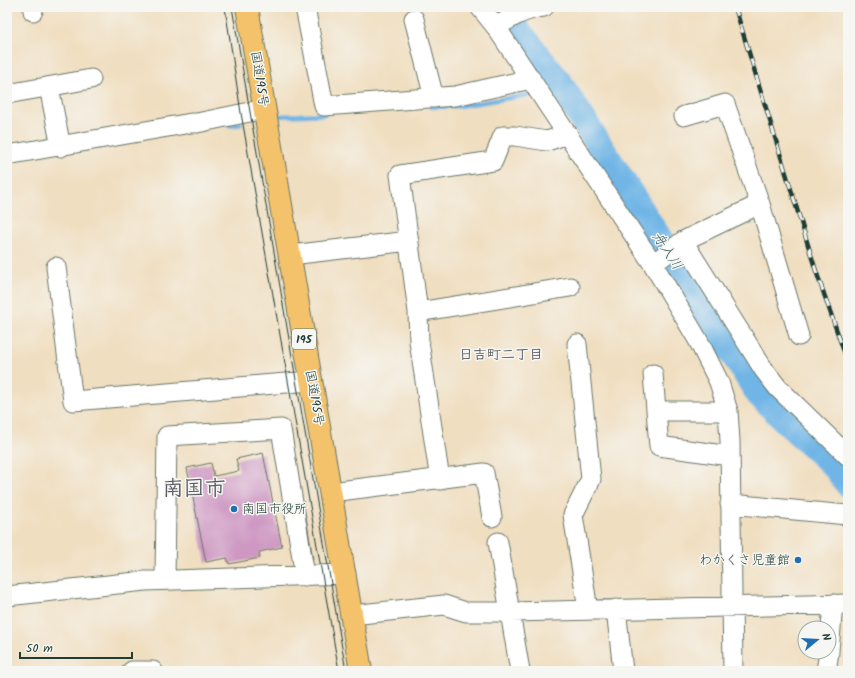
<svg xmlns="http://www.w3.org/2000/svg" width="855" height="678" font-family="Kalam,'Klee One',sans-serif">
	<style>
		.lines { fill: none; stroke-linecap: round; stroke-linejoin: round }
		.stream { stroke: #70b5e6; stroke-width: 4.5 }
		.river { stroke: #70b5e6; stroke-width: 27 }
		.building { fill: #ce98c3 }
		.minor-casing { stroke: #687565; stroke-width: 21 }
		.highway-casing { stroke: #687565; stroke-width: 24 }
		.minor { stroke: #fff; stroke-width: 19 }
		.highway { stroke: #f4c26a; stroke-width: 22 }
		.tram { stroke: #1f3d34; stroke-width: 1 }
		.rail-casing { stroke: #1f3d34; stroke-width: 4.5 }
		.rail { stroke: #f6f6f2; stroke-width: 3; stroke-dasharray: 9; stroke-linecap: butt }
		.poi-dot { fill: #1f6fb2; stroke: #f6f6f2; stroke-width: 1.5 }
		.labels { text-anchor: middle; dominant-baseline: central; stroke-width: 3; stroke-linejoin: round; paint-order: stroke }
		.shield { fill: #f6f6f2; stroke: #60746d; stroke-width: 1 }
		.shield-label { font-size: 12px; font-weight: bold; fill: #1f3d34 }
		.street-label { font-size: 13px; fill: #1f3d34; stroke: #f6f6f2 }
		.poi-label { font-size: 13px; fill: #1f3d34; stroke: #f6f6f2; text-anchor: start }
		.water-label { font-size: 14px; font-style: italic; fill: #335b60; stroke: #f6f6f2 }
		.neighbourhood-label { font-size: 14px; font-weight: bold; fill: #5c5d66; stroke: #f6f6f2 }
		.town-label { font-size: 21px; font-weight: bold; fill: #5c5d66; stroke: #f6f6f2 }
	</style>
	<rect width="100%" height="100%" fill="#f6f6f2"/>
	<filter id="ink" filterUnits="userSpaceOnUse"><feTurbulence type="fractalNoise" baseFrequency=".025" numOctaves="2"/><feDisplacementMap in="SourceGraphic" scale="8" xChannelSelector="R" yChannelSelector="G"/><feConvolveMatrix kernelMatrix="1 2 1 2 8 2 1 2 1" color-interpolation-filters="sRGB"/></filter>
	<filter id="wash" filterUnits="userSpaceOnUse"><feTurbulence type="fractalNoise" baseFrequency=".012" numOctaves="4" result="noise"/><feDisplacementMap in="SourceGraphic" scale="16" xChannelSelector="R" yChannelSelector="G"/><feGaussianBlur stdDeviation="0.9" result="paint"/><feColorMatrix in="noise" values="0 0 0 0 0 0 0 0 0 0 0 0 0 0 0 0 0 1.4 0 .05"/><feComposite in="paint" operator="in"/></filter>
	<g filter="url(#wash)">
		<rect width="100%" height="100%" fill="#f0dec0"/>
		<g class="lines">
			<!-- stream -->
			<path class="stream" d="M 543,90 L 560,84
				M 432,107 L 459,106 L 534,94
				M 279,116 L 325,114
				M 229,126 L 241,124"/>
			<!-- river -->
			<path class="river" d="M 499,7 L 560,84 L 759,394 L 789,424 L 835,466 L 848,484"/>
		</g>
		<g id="blocks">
			<!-- building -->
			<path class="building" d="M 263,453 L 282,547 L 259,552 L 260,558 L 229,564 L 227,558 L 206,562 L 187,468 L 211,463 L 214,476 L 239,471 L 236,459 Z
				M 303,501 L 313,559 L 307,560 L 298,502 Z"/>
		</g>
	</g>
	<g filter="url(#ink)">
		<use href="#blocks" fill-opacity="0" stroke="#687565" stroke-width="1"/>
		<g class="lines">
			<defs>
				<path id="minor" d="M 33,7 L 33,11
					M 305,7 L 324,106 L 455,96 L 531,79
					M 480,7 L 496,27 L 653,264 L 698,340 L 719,382 L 728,411 L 730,441 L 733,671
					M 414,19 L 434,98
					M 496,27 C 512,17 525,9 544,7
					M 49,87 L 61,147
					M 7,94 L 91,79
					M 684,116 L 725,104 L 760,204 L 799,336
					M 568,134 L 547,141 L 515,136 L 503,136 L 493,161 L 400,175 L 418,312 L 570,287
					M 7,155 L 191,123 L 197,123 L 264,109
					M 683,241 L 760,204
					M 291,255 L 409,241
					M 653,264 L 683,241 L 764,370 L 778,388 L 848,456
					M 56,267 L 73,401 L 310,381
					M 418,312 L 419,341 L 440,480
					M 577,344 L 591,479 L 573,515 L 588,610
					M 653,374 L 659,446 L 730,456
					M 656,411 L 728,411
					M 331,492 L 484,473 L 492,517
					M 730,504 L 847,515 L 848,517
					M 498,542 L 520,671
					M 165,580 L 167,436 L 281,429 L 305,576
					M 7,596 L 145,581 L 346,574
					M 616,609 L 623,671
					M 352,615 L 444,605 L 466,612 L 511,612 L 848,604
					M 829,651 L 833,604
					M 132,671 L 153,671
					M 826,671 L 829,652"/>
				<path id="highway" d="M 247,7 C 283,229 325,449 361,671"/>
			</defs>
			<!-- minor casing -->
			<use href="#minor" class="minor-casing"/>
			<!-- highway casing -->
			<use href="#highway" class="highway-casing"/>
			<!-- minor -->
			<use href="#minor" class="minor"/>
			<!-- highway -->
			<use href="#highway" class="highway"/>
			<!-- tram -->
			<path class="tram" d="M 225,7 L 241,113 L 339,671
				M 232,7 L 346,671"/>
			<defs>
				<path id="rail" d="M 735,7 L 816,271 L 848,363"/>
			</defs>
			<!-- rail casing -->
			<use href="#rail" class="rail-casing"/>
			<!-- rail -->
			<use href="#rail" class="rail"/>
		</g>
	</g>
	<!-- markers -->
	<g class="poi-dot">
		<circle cx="234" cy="509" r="4"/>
		<circle cx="798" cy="560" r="4"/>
	</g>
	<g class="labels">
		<!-- shield labels -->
		<rect class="shield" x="292" y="329" width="24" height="20" rx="3"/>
		<g class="shield-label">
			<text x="304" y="339">195</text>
		</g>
		<!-- street labels -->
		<g class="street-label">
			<text transform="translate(259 79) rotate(81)">国道195号</text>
			<text transform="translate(314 398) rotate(80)">国道195号</text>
		</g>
		<!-- poi labels -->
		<g class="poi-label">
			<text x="242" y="509">南国市役所</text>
			<text x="790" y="560" text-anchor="end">わかくさ児童館</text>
		</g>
		<!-- water labels -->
		<g class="water-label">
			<text transform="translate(667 251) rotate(57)">舟入川</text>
		</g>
		<!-- neighbourhood labels -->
		<g class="neighbourhood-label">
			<text x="501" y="355">日吉町二丁目</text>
		</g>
		<!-- town labels -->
		<g class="town-label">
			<text x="194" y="489">南国市</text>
		</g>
	</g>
	<!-- margin -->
	<rect width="855" height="678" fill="none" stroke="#f6f6f2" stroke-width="24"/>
	<!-- north arrow -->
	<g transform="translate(817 640) rotate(72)"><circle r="19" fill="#f6f6f2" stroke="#a0aca6"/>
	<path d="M0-3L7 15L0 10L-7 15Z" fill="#1f6fb2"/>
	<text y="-6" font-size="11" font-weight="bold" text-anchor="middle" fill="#1f3d34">N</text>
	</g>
	<!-- scale -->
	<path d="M20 652v6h112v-6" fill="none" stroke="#1f3d34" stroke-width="2"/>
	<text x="26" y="652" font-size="12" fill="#1f3d34" stroke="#f6f6f2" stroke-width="3" paint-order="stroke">50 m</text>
</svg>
